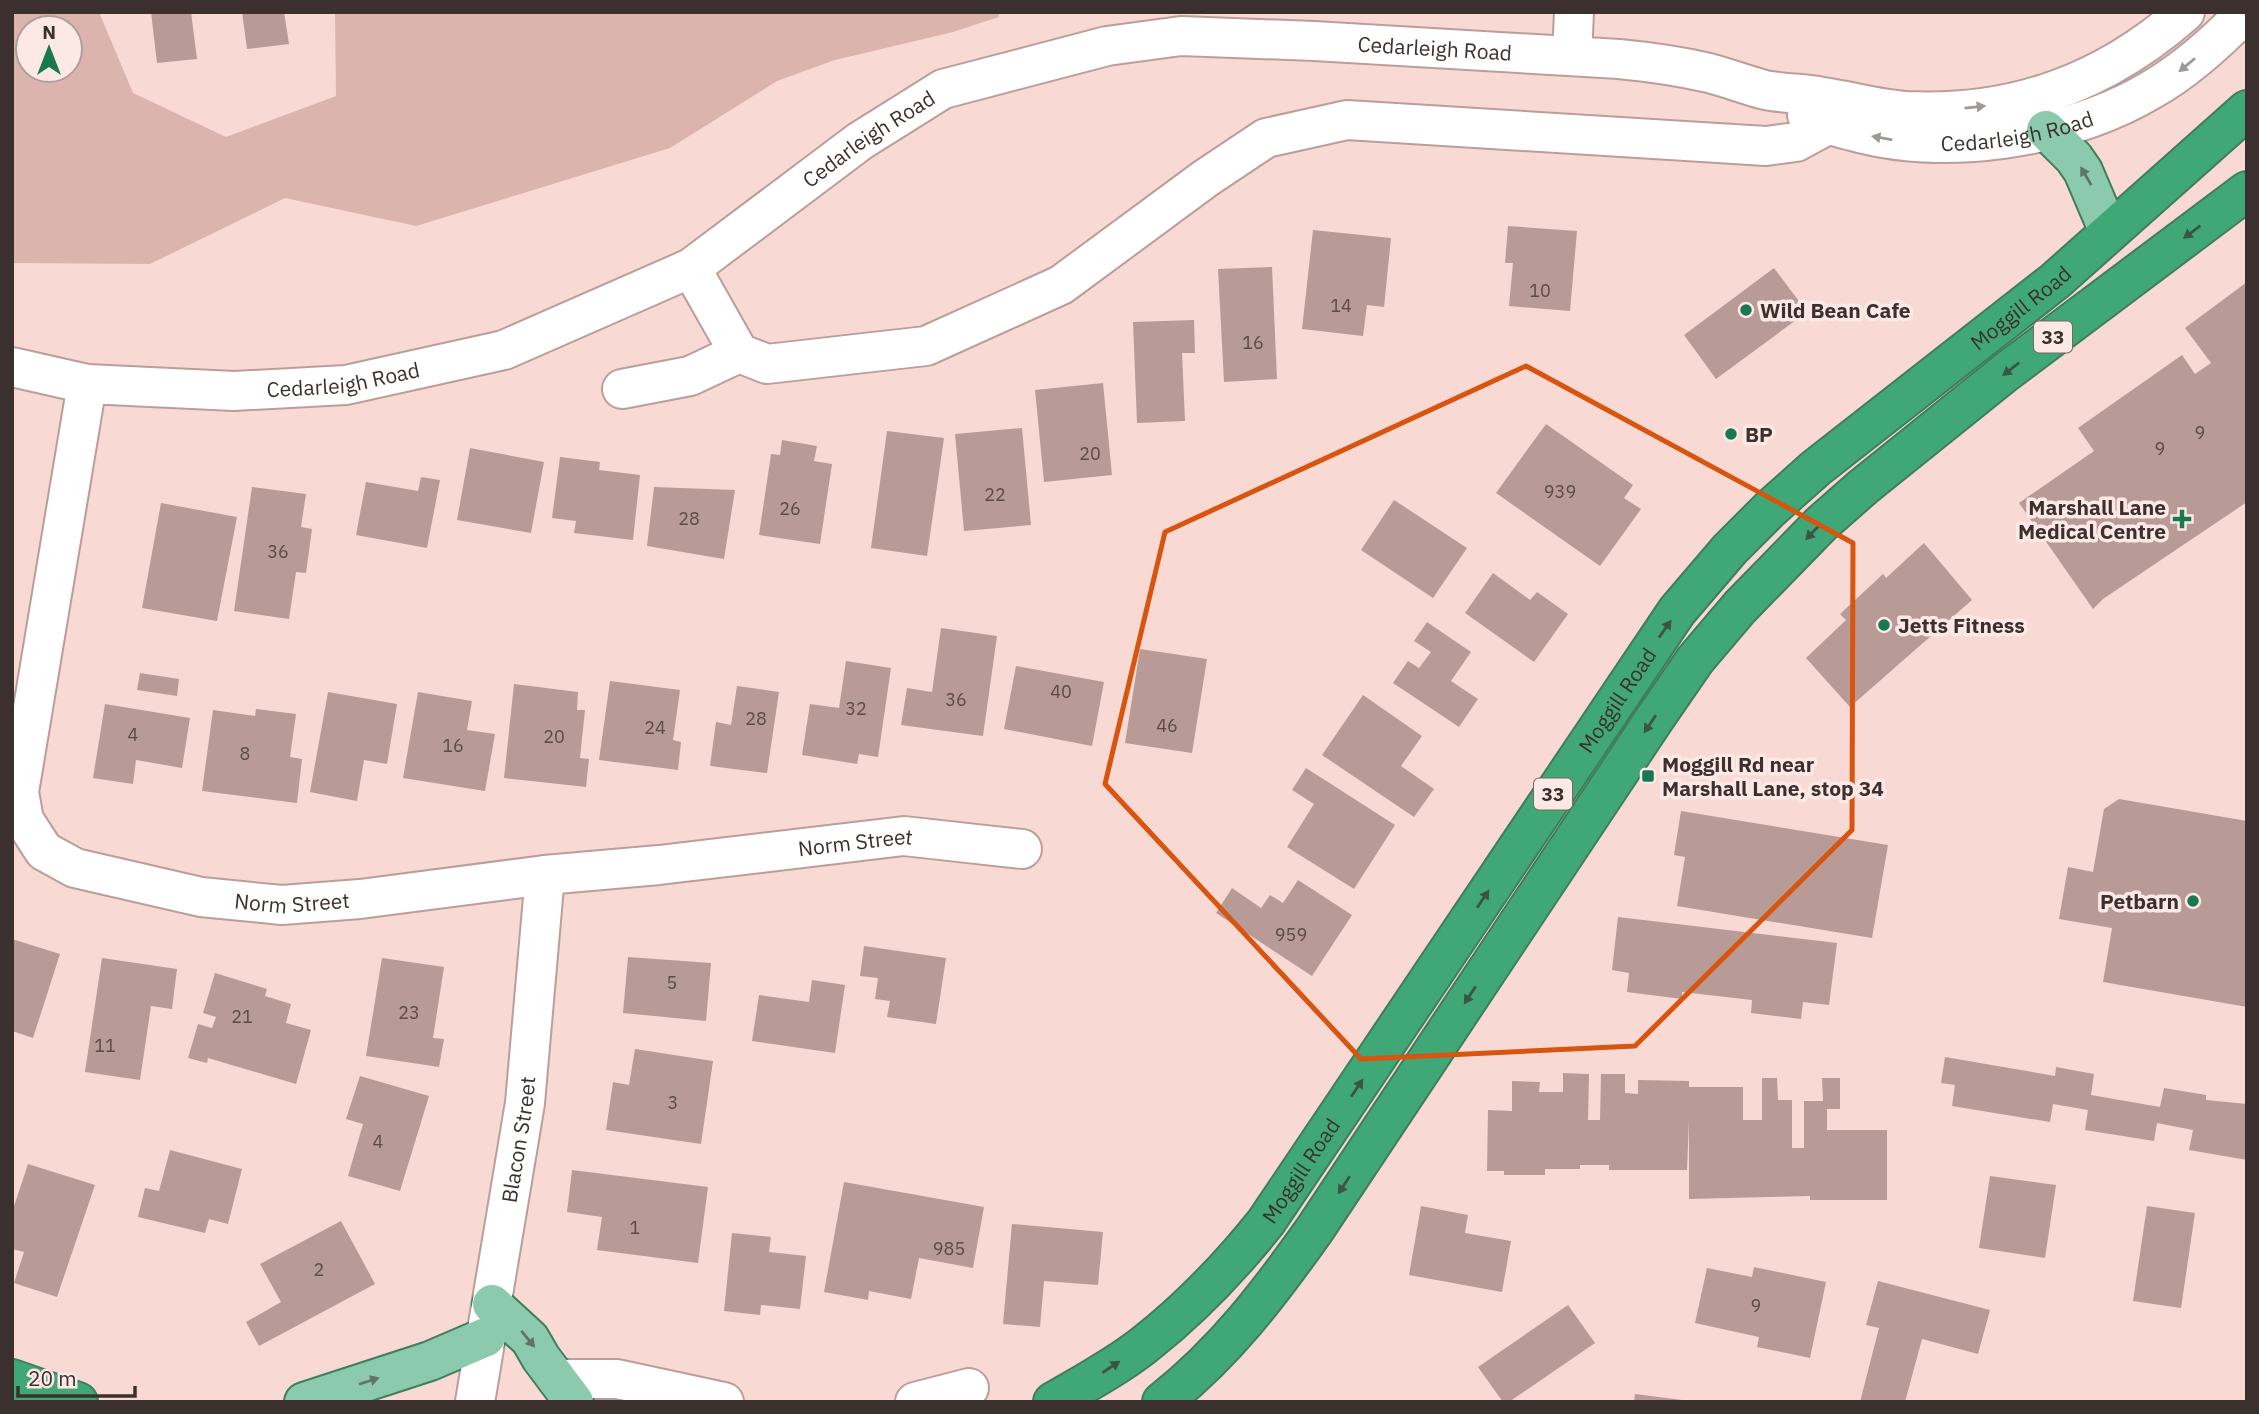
<svg xmlns="http://www.w3.org/2000/svg" width="2259" height="1414" font-family="'IBM Plex Sans',sans-serif">
	<style>
		.green { fill: #dcb4ae; fill-rule: evenodd }
		.building { fill: #b89b97 }
		.lines { fill: none; stroke-linecap: round; stroke-linejoin: round }
		.minor-casing { stroke: #bb9e9a; stroke-width: 42 }
		.major-casing { stroke: #3f7d5d; stroke-width: 42 }
		.highway-casing { stroke: #3f7d5d; stroke-width: 42 }
		.minor { stroke: #fff; stroke-width: 38 }
		.major { stroke: #8ccaad; stroke-width: 38 }
		.highway { stroke: #40a776; stroke-width: 38 }
		.oneway { fill: #9e9896 }
		.oneway2 { fill: #607567 }
		.oneway3 { fill: #3d5444 }
		.marked { fill: none; stroke: #d7550f; stroke-width: 5; stroke-linejoin: round }
		.poi-dot { fill: #187950; stroke: #fce9e6; stroke-width: 2.5 }
		.labels { text-anchor: middle; dominant-baseline: central; stroke-width: 7; stroke-linejoin: round; paint-order: stroke }
		.number-label { font-size: 18px; fill: #5b4b48 }
		.shield { fill: #fce9e6; stroke: #766865; stroke-width: 2 }
		.shield-label { font-size: 19px; font-weight: bold; fill: #3c302e }
		.street-label { font-size: 21px; fill: #3c302e; stroke: #fce9e6 }
		.poi-label { font-size: 21px; font-weight: bold; fill: #3c302e; stroke: #fce9e6; text-anchor: start }
	</style>
	<rect width="100%" height="100%" fill="#f8d9d4"/>
	<!-- green -->
	<path class="green" d="M 12,12 L 99,12 L 133,93 L 226,137 L 336,96 L 335,12 L 998,12 L 999,17 L 953,32 L 835,60 L 777,81 L 670,148 L 416,226 L 285,198 L 150,264 L 12,263 ZM 28,28 L 70,28 L 70,70 L 28,70 Z"/>
	<!-- building -->
	<path class="building" d="M 151,12 L 191,12 L 197,59 L 157,63 Z
		M 242,12 L 284,12 L 289,44 L 247,49 Z
		M 1508,226 L 1577,231 L 1570,311 L 1509,306 L 1513,263 L 1505,263 Z
		M 1313,230 L 1391,238 L 1384,307 L 1367,305 L 1363,336 L 1302,329 Z
		M 1272,267 L 1277,379 L 1224,382 L 1218,269 Z
		M 1774,268 L 1807,312 L 1716,379 L 1684,335 Z
		M 2247,282 L 2247,502 L 2103,599 L 2093,609 L 2019,503 L 2094,451 L 2078,428 L 2182,355 L 2195,374 L 2211,363 L 2185,328 Z
		M 1194,320 L 1195,353 L 1182,353 L 1185,421 L 1137,423 L 1133,322 Z
		M 1103,383 L 1112,475 L 1044,482 L 1035,390 Z
		M 1546,424 L 1633,485 L 1624,498 L 1641,509 L 1600,566 L 1496,493 Z
		M 1022,428 L 1031,525 L 964,531 L 955,434 Z
		M 887,431 L 944,438 L 927,556 L 871,548 Z
		M 782,440 L 817,446 L 814,461 L 832,464 L 820,544 L 759,535 L 771,454 L 780,455 Z
		M 470,448 L 544,462 L 531,533 L 457,520 Z
		M 560,457 L 600,462 L 599,470 L 640,475 L 633,540 L 574,533 L 576,521 L 552,518 Z
		M 421,477 L 440,480 L 427,548 L 356,535 L 366,482 L 418,491 Z
		M 252,487 L 306,494 L 301,527 L 312,529 L 306,573 L 296,572 L 289,619 L 234,611 Z
		M 654,487 L 735,490 L 724,559 L 647,546 Z
		M 1394,500 L 1467,548 L 1433,598 L 1361,550 Z
		M 161,503 L 237,517 L 217,621 L 142,608 Z
		M 1924,543 L 1972,600 L 1850,707 L 1806,658 L 1846,620 L 1840,614 L 1883,574 L 1886,578 Z
		M 1493,573 L 1530,600 L 1537,592 L 1568,614 L 1534,662 L 1465,613 Z
		M 1427,622 L 1471,652 L 1451,681 L 1478,699 L 1459,727 L 1393,683 L 1408,661 L 1419,668 L 1431,652 L 1414,641 Z
		M 941,628 L 997,636 L 983,736 L 901,725 L 907,688 L 932,692 Z
		M 1140,649 L 1207,659 L 1192,753 L 1125,743 Z
		M 846,661 L 891,668 L 878,757 L 859,754 L 857,764 L 802,755 L 810,704 L 839,708 Z
		M 1016,666 L 1104,682 L 1092,746 L 1004,729 Z
		M 140,673 L 179,679 L 177,696 L 137,690 Z
		M 610,681 L 680,690 L 673,740 L 681,742 L 678,770 L 599,760 Z
		M 514,684 L 578,692 L 577,710 L 585,710 L 580,758 L 589,759 L 586,787 L 504,778 Z
		M 737,686 L 779,692 L 767,773 L 710,766 L 716,722 L 731,725 Z
		M 328,692 L 397,704 L 387,764 L 364,760 L 357,801 L 310,792 Z
		M 418,692 L 472,701 L 467,730 L 495,734 L 485,791 L 403,778 Z
		M 1363,695 L 1422,736 L 1401,766 L 1434,789 L 1414,817 L 1322,755 Z
		M 105,704 L 190,718 L 182,768 L 136,760 L 133,784 L 93,778 Z
		M 256,709 L 296,714 L 290,757 L 302,759 L 297,803 L 202,791 L 213,710 L 255,716 Z
		M 1306,768 L 1395,825 L 1354,889 L 1287,847 L 1314,804 L 1292,790 Z
		M 2119,799 L 2247,821 L 2247,1007 L 2103,982 L 2112,928 L 2059,919 L 2068,867 L 2093,872 L 2104,809 Z
		M 1681,811 L 1888,845 L 1872,938 L 1677,906 L 1685,857 L 1674,855 Z
		M 1298,880 L 1352,915 L 1312,976 L 1216,913 L 1232,888 L 1261,908 L 1270,895 L 1283,903 Z
		M 1618,917 L 1837,943 L 1829,1005 L 1803,1002 L 1801,1019 L 1751,1013 L 1752,1000 L 1682,992 L 1682,999 L 1627,992 L 1629,973 L 1612,970 Z
		M 12,939 L 60,954 L 33,1038 L 12,1031 Z
		M 864,946 L 946,958 L 936,1024 L 887,1017 L 890,1001 L 875,999 L 878,978 L 860,976 Z
		M 628,957 L 711,963 L 706,1021 L 623,1013 Z
		M 102,958 L 177,969 L 172,1009 L 151,1006 L 140,1080 L 85,1072 Z
		M 382,958 L 444,967 L 433,1038 L 444,1039 L 439,1067 L 366,1056 Z
		M 215,973 L 267,989 L 265,996 L 291,1004 L 286,1023 L 311,1030 L 296,1084 L 208,1058 L 207,1063 L 188,1058 L 198,1024 L 212,1028 L 216,1017 L 203,1013 Z
		M 812,980 L 845,985 L 835,1053 L 752,1041 L 759,995 L 809,1002 Z
		M 635,1049 L 713,1061 L 701,1144 L 606,1130 L 613,1082 L 629,1085 Z
		M 1945,1057 L 2055,1076 L 2056,1067 L 2094,1074 L 2091,1095 L 2160,1107 L 2164,1088 L 2206,1095 L 2206,1100 L 2247,1104 L 2247,1160 L 2189,1150 L 2193,1130 L 2157,1123 L 2154,1141 L 2085,1130 L 2088,1110 L 2053,1104 L 2050,1122 L 1952,1106 L 1955,1085 L 1941,1083 Z
		M 1563,1073 L 1589,1074 L 1588,1120 L 1600,1120 L 1601,1074 L 1625,1074 L 1625,1093 L 1638,1094 L 1638,1080 L 1689,1081 L 1689,1087 L 1743,1087 L 1743,1120 L 1762,1120 L 1762,1078 L 1777,1078 L 1778,1100 L 1792,1100 L 1792,1148 L 1804,1148 L 1804,1101 L 1823,1101 L 1822,1078 L 1840,1078 L 1840,1109 L 1827,1109 L 1827,1130 L 1887,1130 L 1887,1200 L 1810,1200 L 1810,1196 L 1689,1199 L 1689,1120 L 1687,1170 L 1609,1170 L 1609,1165 L 1580,1165 L 1580,1169 L 1545,1169 L 1545,1175 L 1504,1175 L 1504,1171 L 1487,1171 L 1488,1110 L 1512,1111 L 1512,1081 L 1540,1082 L 1539,1092 L 1563,1092 Z
		M 360,1076 L 429,1096 L 400,1191 L 348,1176 L 363,1124 L 346,1119 Z
		M 170,1150 L 242,1169 L 228,1224 L 209,1219 L 205,1233 L 138,1217 L 145,1188 L 159,1191 Z
		M 28,1164 L 95,1185 L 57,1297 L 14,1283 L 24,1252 L 12,1249 L 12,1212 Z
		M 572,1170 L 708,1187 L 698,1263 L 597,1250 L 602,1217 L 567,1212 Z
		M 1990,1176 L 2056,1185 L 2045,1258 L 1979,1248 Z
		M 844,1182 L 984,1207 L 973,1268 L 919,1258 L 911,1299 L 869,1291 L 868,1300 L 824,1292 Z
		M 1421,1206 L 1468,1215 L 1465,1233 L 1511,1241 L 1502,1292 L 1409,1275 Z
		M 2147,1206 L 2195,1213 L 2181,1308 L 2133,1301 Z
		M 341,1221 L 375,1284 L 259,1346 L 246,1322 L 281,1302 L 260,1264 Z
		M 1012,1224 L 1103,1232 L 1098,1285 L 1044,1281 L 1040,1327 L 1003,1324 Z
		M 732,1233 L 771,1237 L 769,1252 L 806,1256 L 800,1309 L 761,1305 L 760,1315 L 724,1311 Z
		M 1754,1267 L 1826,1282 L 1810,1358 L 1757,1347 L 1759,1337 L 1695,1323 L 1707,1268 L 1752,1277 Z
		M 1878,1281 L 1990,1310 L 1978,1354 L 1922,1339 L 1905,1402 L 1860,1402 L 1879,1328 L 1866,1325 Z
		M 1568,1305 L 1595,1343 L 1509,1402 L 1503,1402 L 1478,1367 Z
		M 1635,1394 L 1682,1400 L 1682,1402 L 1634,1402 Z"/>
	<g class="lines">
		<defs>
			<g id="minor">
				<path d="M 1572,56 L 1574,12"/>
				<path id="s1" d="M 1807,115 C 1820,123 1836,127 1852,131 C 1944,157 2068,139 2151,90 C 2186,70 2218,41 2246,12"/>
				<path d="M 691,268 L 739,353 L 767,364 L 926,346 L 1061,285 L 1206,178 L 1266,138 L 1347,120 L 1766,146 L 1796,142 L 1829,124"/>
				<path id="s2" d="M 12,367 L 87,384 L 234,391 L 346,385 L 504,350 L 691,268 L 860,141 L 943,89 L 1107,46 L 1181,36 L 1314,41 L 1619,59 C 1650,62 1679,66 1709,73 C 1728,78 1746,85 1765,90 C 1784,94 1804,93 1823,97 C 1851,101 1878,109 1907,111 C 2014,116 2105,83 2185,12"/>
				<path id="s3" d="M 87,384 L 19,792 L 24,820 L 44,851 L 75,868 L 201,897 L 282,905 L 360,899 L 545,875 L 659,865 L 904,836 L 1022,849"/>
				<path d="M 622,389 L 690,376 L 739,353"/>
				<path d="M 557,1379 L 617,1379 L 724,1402"/>
				<path id="s4" d="M 475,1402 L 525,1103 L 545,875"/>
				<path d="M 915,1402 L 969,1388"/>
			</g>
			<path id="major" d="M 2046,130 L 2074,158 L 2083,171 L 2109,232
				M 492,1304 L 530,1339 L 541,1358 L 574,1402
				M 304,1402 L 430,1361 L 486,1337"/>
			<g id="highway">
				<path d="M 12,1379 L 78,1402"/>
				<path id="s5" d="M 1053,1402 C 1084,1384 1116,1367 1144,1345 C 1190,1309 1230,1267 1266,1222 L 1677,611 L 1730,549 L 1770,509 L 1816,468 L 2055,281 L 2247,110"/>
				<path d="M 1162,1402 C 1225,1352 1269,1294 1315,1229 L 1655,718 L 1695,660 L 1740,607 L 1821,524 L 1863,487 L 2006,372 L 2247,191"/>
			</g>
		</defs>
		<!-- minor casing -->
		<use href="#minor" class="minor-casing"/>
		<!-- major casing -->
		<use href="#major" class="major-casing"/>
		<!-- highway casing -->
		<use href="#highway" class="highway-casing"/>
		<!-- minor -->
		<use href="#minor" class="minor"/>
		<!-- major -->
		<use href="#major" class="major"/>
		<!-- highway -->
		<use href="#highway" class="highway"/>
	</g>
	<!-- one-way arrows -->
	<defs><path id="oneway-solid" d="M-6-.8H1V-3.2L6.5 0L1 3.2V.8H-6Z" transform="scale(1.75)"/></defs>
	<g class="oneway">
		<use href="#oneway-solid" transform="translate(2187 65) rotate(140)"/>
		<use href="#oneway-solid" transform="translate(1975 107) rotate(-6)"/>
		<use href="#oneway-solid" transform="translate(1882 138) rotate(-170)"/>
	</g>
	<g class="oneway2">
		<use href="#oneway-solid" transform="translate(2086 176) rotate(-120)"/>
		<use href="#oneway-solid" transform="translate(528 1339) rotate(51)"/>
		<use href="#oneway-solid" transform="translate(369 1381) rotate(-18)"/>
	</g>
	<g class="oneway3">
		<use href="#oneway-solid" transform="translate(2192 232) rotate(143)"/>
		<use href="#oneway-solid" transform="translate(2011 369) rotate(142)"/>
		<use href="#oneway-solid" transform="translate(1813 532) rotate(134)"/>
		<use href="#oneway-solid" transform="translate(1665 629) rotate(-55)"/>
		<use href="#oneway-solid" transform="translate(1650 724) rotate(124)"/>
		<use href="#oneway-solid" transform="translate(1483 899) rotate(-56)"/>
		<use href="#oneway-solid" transform="translate(1470 995) rotate(123)"/>
		<use href="#oneway-solid" transform="translate(1357 1088) rotate(-56)"/>
		<use href="#oneway-solid" transform="translate(1344 1185) rotate(123)"/>
		<use href="#oneway-solid" transform="translate(1111 1367) rotate(-34)"/>
	</g>
	<!-- marked area -->
	<path class="marked" d="M 1526,366 L 1853,543 L 1852,830 L 1635,1046 L 1361,1059 L 1105,784 L 1165,532 Z"/>
	<!-- markers -->
	<g class="poi-dot">
		<circle cx="1746" cy="310" r="7"/>
		<circle cx="1731" cy="434" r="7"/>
		<path d="M2178.5 508.5h7v7h7v7h-7v7h-7v-7h-7v-7h7z"/>
		<circle cx="1884" cy="625" r="7"/>
		<rect x="1641" y="769" width="14" height="14" rx="3.5"/>
		<circle cx="2193" cy="901" r="7"/>
	</g>
	<g class="labels">
		<!-- number labels -->
		<g class="number-label">
			<text x="1540" y="290">10</text>
			<text x="1341" y="305">14</text>
			<text x="1253" y="342">16</text>
			<text x="2200" y="432">9</text>
			<text x="2160" y="448">9</text>
			<text x="1090" y="453">20</text>
			<text x="1560" y="491">939</text>
			<text x="995" y="494">22</text>
			<text x="790" y="508">26</text>
			<text x="689" y="518">28</text>
			<text x="278" y="551">36</text>
			<text x="1061" y="691">40</text>
			<text x="956" y="699">36</text>
			<text x="856" y="708">32</text>
			<text x="756" y="718">28</text>
			<text x="1167" y="725">46</text>
			<text x="655" y="727">24</text>
			<text x="133" y="734">4</text>
			<text x="554" y="736">20</text>
			<text x="453" y="745">16</text>
			<text x="245" y="753">8</text>
			<text x="1291" y="934">959</text>
			<text x="672" y="982">5</text>
			<text x="409" y="1012">23</text>
			<text x="242" y="1016">21</text>
			<text x="105" y="1045">11</text>
			<text x="673" y="1102">3</text>
			<text x="378" y="1141">4</text>
			<text x="635" y="1227">1</text>
			<text x="949" y="1248">985</text>
			<text x="319" y="1269">2</text>
			<text x="1756" y="1305">9</text>
		</g>
		<!-- shield labels -->
		<g class="shield">
			<rect x="2034" y="321.5" width="38" height="31" rx="5"/>
			<rect x="1534" y="778.5" width="38" height="31" rx="5"/>
		</g>
		<g class="shield-label">
			<text x="2053" y="337">33</text>
			<text x="1553" y="794">33</text>
		</g>
		<!-- street labels -->
		<g class="street-label">
			<text stroke="none"><textPath href="#s2" startOffset="1510">Cedarleigh Road</textPath></text>
			<text stroke="none"><textPath href="#s1" startOffset="215">Cedarleigh Road</textPath></text>
			<text stroke="none"><textPath href="#s2" startOffset="922">Cedarleigh Road</textPath></text>
			<text stroke="none"><textPath href="#s5" startOffset="1477">Moggill Road</textPath></text>
			<text stroke="none"><textPath href="#s2" startOffset="334">Cedarleigh Road</textPath></text>
			<text stroke="none"><textPath href="#s5" startOffset="910">Moggill Road</textPath></text>
			<text stroke="none"><textPath href="#s3" startOffset="1302">Norm Street</textPath></text>
			<text stroke="none"><textPath href="#s3" startOffset="735">Norm Street</textPath></text>
			<text stroke="none"><textPath href="#s4" startOffset="266">Blacon Street</textPath></text>
			<text stroke="none"><textPath href="#s5" startOffset="343">Moggill Road</textPath></text>
		</g>
		<!-- poi labels -->
		<g class="poi-label">
			<text x="1760" y="310">Wild Bean Cafe</text>
			<text x="1745" y="434">BP</text>
			<text x="2166" y="507" text-anchor="end">Marshall Lane<tspan x="2166" dy="24">Medical Centre</tspan></text>
			<text x="1898" y="625">Jetts Fitness</text>
			<text x="1662" y="764">Moggill Rd near<tspan x="1662" dy="24">Marshall Lane, stop 34</tspan></text>
			<text x="2179" y="901" text-anchor="end">Petbarn</text>
		</g>
	</g>
	<!-- border -->
	<rect width="2259" height="1414" fill="none" stroke="#3c302e" stroke-width="28"/>
	<!-- north arrow -->
	<g transform="translate(49 49)"><circle r="33" fill="#fce9e6" stroke="#af9f9c" stroke-width="2"/>
	<path d="M0-5L12 26L0 18L-12 26Z" fill="#187950"/>
	<text y="-10" font-size="19" font-weight="bold" text-anchor="middle" fill="#3c302e">N</text>
	</g>
	<!-- scale -->
	<path d="M18 1386v10h117v-10" fill="none" stroke="#3c302e" stroke-width="3.5"/>
	<text x="28" y="1386" font-size="21" fill="#3c302e" stroke="#fce9e6" stroke-width="5" paint-order="stroke">20 m</text>
</svg>
